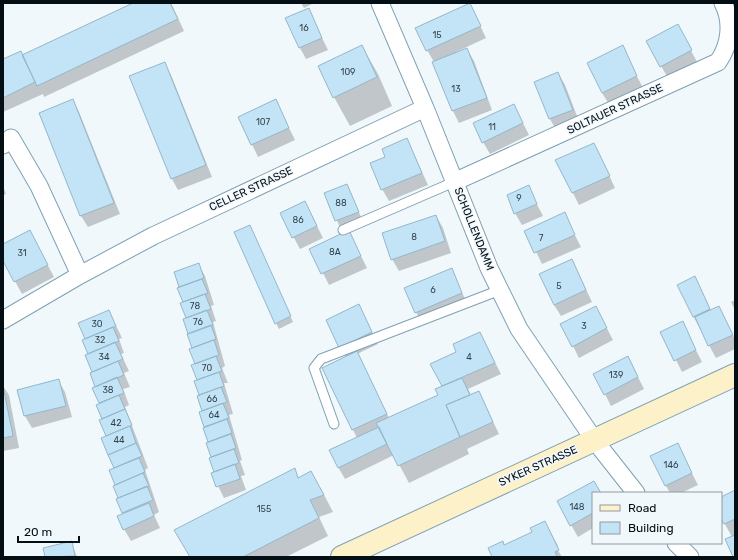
<svg xmlns="http://www.w3.org/2000/svg" width="738" height="560" font-family="Rubik,sans-serif">
	<style>
		.shadow { fill: #0003 }
		.building { fill: #c3e4f7; stroke: #94b7ca }
		.lines { fill: none; stroke-linecap: round; stroke-linejoin: round }
		.lane-casing { stroke: #7fa1b3; stroke-width: 11 }
		.street-casing { stroke: #7fa1b3; stroke-width: 19 }
		.secondary-casing { stroke: #7fa1b3; stroke-width: 24 }
		.lane { stroke: #fff; stroke-width: 9 }
		.street { stroke: #fff; stroke-width: 17 }
		.secondary { stroke: #fcf1c9; stroke-width: 22 }
		.labels { text-anchor: middle; dominant-baseline: central; stroke-width: 3; stroke-linejoin: round; paint-order: stroke }
		.number-label { font-size: 9px; fill: #33444e }
		.street-label { font-size: 11px; fill: #030e15; stroke: #f1f8fc }
	</style>
	<rect width="100%" height="100%" fill="#f1f8fc"/>
	<!-- shadow -->
	<path class="shadow" d="M 135,3 L 171,3 L 184,31 L 44,97 L 43,94 L 3,112 L 3,60 L 23,56 Z
		M 301,3 L 314,3 L 304,8 Z
		M 470,4 L 486,38 L 456,52 L 456,54 L 467,49 L 474,61 L 492,110 L 459,123 L 453,111 L 434,62 L 427,50 Z
		M 308,9 L 328,50 L 306,59 L 300,48 Z
		M 684,37 L 697,62 L 668,78 L 661,66 Z
		M 362,46 L 378,74 L 392,106 L 350,126 L 334,97 L 320,66 Z
		M 622,47 L 643,88 L 609,104 L 602,93 Z
		M 164,63 L 171,75 L 212,177 L 178,190 L 172,179 L 131,77 Z
		M 558,73 L 565,85 L 579,121 L 556,130 L 550,119 Z
		M 73,100 L 79,112 L 120,214 L 88,227 L 81,216 L 40,113 Z
		M 275,100 L 295,140 L 258,157 L 239,117 Z
		M 514,105 L 529,135 L 490,154 L 483,142 Z
		M 407,139 L 428,185 L 389,201 L 382,189 L 387,158 Z
		M 600,156 L 615,188 L 579,205 L 557,161 Z
		M 347,185 L 364,224 L 348,230 L 367,268 L 329,285 L 311,249 L 343,234 L 325,194 Z
		M 3,186 L 6,194 L 3,195 Z
		M 528,187 L 543,216 L 522,225 L 515,213 Z
		M 281,214 L 311,214 L 323,238 L 300,249 Z
		M 564,214 L 581,247 L 542,264 L 526,231 Z
		M 436,216 L 443,228 L 451,253 L 399,271 L 392,259 Z
		M 250,226 L 293,322 L 279,329 L 276,323 Z
		M 36,243 L 54,277 L 22,294 L 3,259 L 3,245 Z
		M 572,260 L 592,302 L 561,316 L 554,305 Z
		M 198,264 L 205,276 L 214,305 L 211,306 L 216,321 L 213,322 L 225,366 L 222,368 L 228,383 L 224,383 L 233,414 L 229,415 L 242,460 L 240,461 L 245,475 L 241,476 L 246,490 L 224,498 L 212,474 L 216,473 L 204,428 L 206,428 L 200,413 L 204,412 L 196,381 L 198,380 L 193,348 L 184,303 L 175,273 Z
		M 451,269 L 468,305 L 422,324 L 416,312 Z
		M 701,289 L 711,311 L 719,307 L 735,339 L 735,349 L 716,358 L 693,316 Z
		M 735,300 L 735,310 L 731,302 Z
		M 109,311 L 122,338 L 119,339 L 124,353 L 121,354 L 129,371 L 124,373 L 130,387 L 123,389 L 129,405 L 125,407 L 148,468 L 145,470 L 159,512 L 154,515 L 160,528 L 131,541 L 124,529 L 124,514 L 114,486 L 116,485 L 110,471 L 116,469 L 103,438 L 107,437 L 97,405 L 100,404 L 94,388 L 97,388 L 93,373 L 86,355 L 89,354 Z
		M 365,317 L 378,344 L 357,354 L 389,418 L 439,395 L 444,387 L 432,364 L 457,352 L 480,333 L 501,374 L 468,389 L 471,395 L 479,392 L 499,434 L 467,449 L 469,454 L 409,483 L 394,455 L 345,479 L 338,467 L 357,438 L 323,369 L 346,358 L 340,347 Z
		M 602,319 L 613,340 L 579,358 L 573,346 Z
		M 682,323 L 702,362 L 682,372 L 662,332 Z
		M 634,369 L 644,389 L 611,406 L 605,394 Z
		M 58,380 L 65,392 L 72,417 L 32,428 L 25,416 L 19,391 Z
		M 3,386 L 9,395 L 19,448 L 3,451 Z
		M 677,444 L 698,485 L 681,493 L 670,493 L 666,486 Z
		M 294,470 L 299,478 L 321,489 L 333,512 L 319,517 L 328,536 L 286,557 L 191,557 Z
		M 594,482 L 600,493 L 593,493 L 593,528 L 578,537 L 558,502 Z
		M 735,491 L 735,557 L 734,557 L 732,537 L 721,517 L 721,498 Z
		M 545,522 L 564,557 L 558,546 L 556,547 L 562,557 L 493,557 L 504,546 L 533,532 Z
		M 71,542 L 77,557 L 46,557 L 44,549 Z"/>
	<!-- building -->
	<path class="building" d="M 133,3 L 170,3 L 178,19 L 37,86 L 22,55 Z
		M 470,3 L 481,26 L 426,51 L 415,28 Z
		M 309,8 L 322,38 L 299,48 L 285,18 Z
		M 678,24 L 692,50 L 660,67 L 646,41 Z
		M 362,45 L 377,77 L 333,98 L 318,66 Z
		M 623,45 L 637,76 L 602,93 L 587,63 Z
		M 467,48 L 487,98 L 452,111 L 432,62 Z
		M 21,51 L 35,82 L 3,98 L 3,59 Z
		M 165,62 L 206,165 L 171,179 L 129,76 Z
		M 558,72 L 573,110 L 549,119 L 534,82 Z
		M 73,99 L 114,203 L 80,216 L 39,113 Z
		M 276,99 L 289,128 L 251,145 L 238,117 Z
		M 514,104 L 523,123 L 482,143 L 473,123 Z
		M 407,138 L 422,173 L 381,190 L 370,163 L 385,157 L 382,149 Z
		M 594,143 L 610,176 L 572,193 L 555,160 Z
		M 347,184 L 359,212 L 335,221 L 324,193 Z
		M 529,185 L 537,204 L 514,214 L 507,195 Z
		M 305,201 L 317,226 L 292,238 L 280,213 Z
		M 565,212 L 575,235 L 534,253 L 524,231 Z
		M 436,215 L 445,241 L 391,260 L 382,233 Z
		M 250,225 L 291,316 L 275,324 L 234,232 Z
		M 30,230 L 48,265 L 14,282 L 3,261 L 3,244 Z
		M 349,230 L 361,256 L 321,274 L 309,249 Z
		M 572,259 L 586,290 L 554,305 L 539,274 Z
		M 199,263 L 204,278 L 179,287 L 174,272 Z
		M 452,268 L 462,293 L 415,313 L 404,288 Z
		M 695,276 L 710,309 L 693,317 L 677,285 Z
		M 202,279 L 208,293 L 183,302 L 177,288 Z
		M 205,294 L 211,309 L 186,318 L 180,303 Z
		M 359,304 L 372,332 L 339,348 L 326,320 Z
		M 596,306 L 607,328 L 572,347 L 560,324 Z
		M 719,306 L 733,335 L 708,346 L 695,317 Z
		M 109,310 L 116,326 L 85,339 L 78,323 Z
		M 207,310 L 213,325 L 188,334 L 183,319 Z
		M 683,321 L 696,350 L 674,361 L 660,332 Z
		M 211,325 L 216,339 L 192,348 L 187,334 Z
		M 113,327 L 119,341 L 88,354 L 82,340 Z
		M 480,332 L 495,363 L 442,386 L 430,364 L 456,352 L 453,344 Z
		M 214,340 L 219,355 L 195,364 L 189,349 Z
		M 115,342 L 123,359 L 92,372 L 85,355 Z
		M 357,351 L 387,414 L 352,430 L 322,368 Z
		M 216,356 L 222,371 L 197,380 L 191,365 Z
		M 628,356 L 638,377 L 604,395 L 593,374 Z
		M 118,361 L 124,375 L 95,387 L 90,373 Z
		M 219,372 L 224,386 L 199,395 L 194,381 Z
		M 117,377 L 124,393 L 99,403 L 92,388 Z
		M 462,378 L 470,395 L 446,405 L 460,437 L 398,466 L 376,423 L 438,395 L 435,389 Z
		M 59,379 L 66,406 L 24,416 L 17,390 Z
		M 3,386 L 13,436 L 3,438 Z
		M 221,387 L 227,402 L 202,411 L 197,396 Z
		M 479,391 L 493,422 L 460,437 L 446,405 Z
		M 119,395 L 125,409 L 102,419 L 96,405 Z
		M 223,403 L 229,418 L 204,427 L 199,412 Z
		M 125,409 L 132,425 L 106,436 L 99,420 Z
		M 227,419 L 232,433 L 208,442 L 203,428 Z
		M 130,426 L 136,443 L 108,455 L 101,438 Z
		M 379,427 L 387,444 L 338,468 L 329,450 Z
		M 231,434 L 236,448 L 211,457 L 206,443 Z
		M 136,443 L 142,456 L 114,468 L 108,455 Z
		M 678,443 L 692,473 L 665,486 L 650,456 Z
		M 234,449 L 239,463 L 214,472 L 209,458 Z
		M 139,458 L 145,472 L 115,485 L 109,470 Z
		M 235,464 L 240,479 L 216,487 L 211,473 Z
		M 295,468 L 298,478 L 311,471 L 324,495 L 310,500 L 319,518 L 243,557 L 190,557 L 174,530 Z
		M 143,473 L 149,486 L 118,498 L 113,486 Z
		M 594,481 L 601,493 L 593,493 L 593,513 L 570,526 L 557,501 Z
		M 147,486 L 153,500 L 122,513 L 116,499 Z
		M 735,490 L 735,519 L 724,524 L 721,519 L 721,497 Z
		M 149,503 L 154,516 L 123,530 L 117,516 Z
		M 545,521 L 559,550 L 555,552 L 557,557 L 492,557 L 488,548 L 503,541 L 504,545 L 532,532 L 530,528 Z
		M 735,535 L 735,557 L 733,557 L 725,539 Z
		M 72,541 L 75,556 L 45,557 L 43,548 Z"/>
	<g class="lines">
		<defs>
			<path id="lane" d="M 343,230 L 454,182
				M 334,424 L 314,368 L 321,359 L 500,290"/>
			<path id="street" d="M 380,3 L 425,108 L 489,268 L 519,329 L 595,441 L 636,493
				M 3,145 L 11,138 L 39,186 L 80,275
				M 454,182 L 718,62 C 730,45 733,22 723,3
				M 3,320 L 80,275 L 153,236 L 425,108
				M 676,543 L 690,557"/>
			<path id="secondary" d="M 342,557 L 735,375"/>
		</defs>
		<!-- lane casing -->
		<use href="#lane" class="lane-casing"/>
		<!-- street casing -->
		<use href="#street" class="street-casing"/>
		<!-- secondary casing -->
		<use href="#secondary" class="secondary-casing"/>
		<!-- lane -->
		<use href="#lane" class="lane"/>
		<!-- street -->
		<use href="#street" class="street"/>
		<!-- secondary -->
		<use href="#secondary" class="secondary"/>
	</g>
	<g class="labels">
		<!-- number labels -->
		<g class="number-label">
			<text x="304" y="28">16</text>
			<text x="437" y="35">15</text>
			<text x="348" y="72">109</text>
			<text x="456" y="89">13</text>
			<text x="263" y="122">107</text>
			<text x="492" y="127">11</text>
			<text x="519" y="198">9</text>
			<text x="341" y="203">88</text>
			<text x="298" y="220">86</text>
			<text x="414" y="237">8</text>
			<text x="541" y="238">7</text>
			<text x="335" y="252">8A</text>
			<text x="22" y="253">31</text>
			<text x="559" y="286">5</text>
			<text x="433" y="290">6</text>
			<text x="195" y="306">78</text>
			<text x="198" y="322">76</text>
			<text x="97" y="324">30</text>
			<text x="584" y="326">3</text>
			<text x="100" y="340">32</text>
			<text x="104" y="357">34</text>
			<text x="469" y="357">4</text>
			<text x="207" y="368">70</text>
			<text x="616" y="375">139</text>
			<text x="108" y="390">38</text>
			<text x="212" y="399">66</text>
			<text x="214" y="415">64</text>
			<text x="116" y="423">42</text>
			<text x="119" y="440">44</text>
			<text x="671" y="465">146</text>
			<text x="577" y="507">148</text>
			<text x="264" y="509">155</text>
		</g>
		<!-- street labels -->
		<g class="street-label">
			<text transform="translate(615 109) rotate(-25)">SOLTAUER STRASSE</text>
			<text transform="translate(251 189) rotate(-25)">CELLER STRASSE</text>
			<text transform="translate(474 229) rotate(68)">SCHOLLENDAMM</text>
			<text transform="translate(538 466) rotate(-24)">SYKER STRASSE</text>
		</g>
	</g>
	<!-- border -->
	<rect width="738" height="560" fill="none" stroke="#030e15" stroke-width="8"/>
	<!-- legend -->
	<rect x="592" y="492" width="130" height="52" fill="#f1f8fc" stroke="#929aa0"/>
	<rect x="600" y="505" width="20" height="6" fill="#fcf1c9" stroke="#929aa0"/>
	<text x="628" y="512" font-size="12" fill="#030e15">Road</text>
	<rect x="600" y="522" width="20" height="12" fill="#c3e4f7" stroke="#929aa0"/>
	<text x="628" y="532" font-size="12" fill="#030e15">Building</text>
	<!-- scale -->
	<path d="M18 536v6h61v-6" fill="none" stroke="#030e15" stroke-width="2"/>
	<text x="24" y="536" font-size="12" fill="#030e15" stroke="#f1f8fc" stroke-width="3" paint-order="stroke">20 m</text>
</svg>
